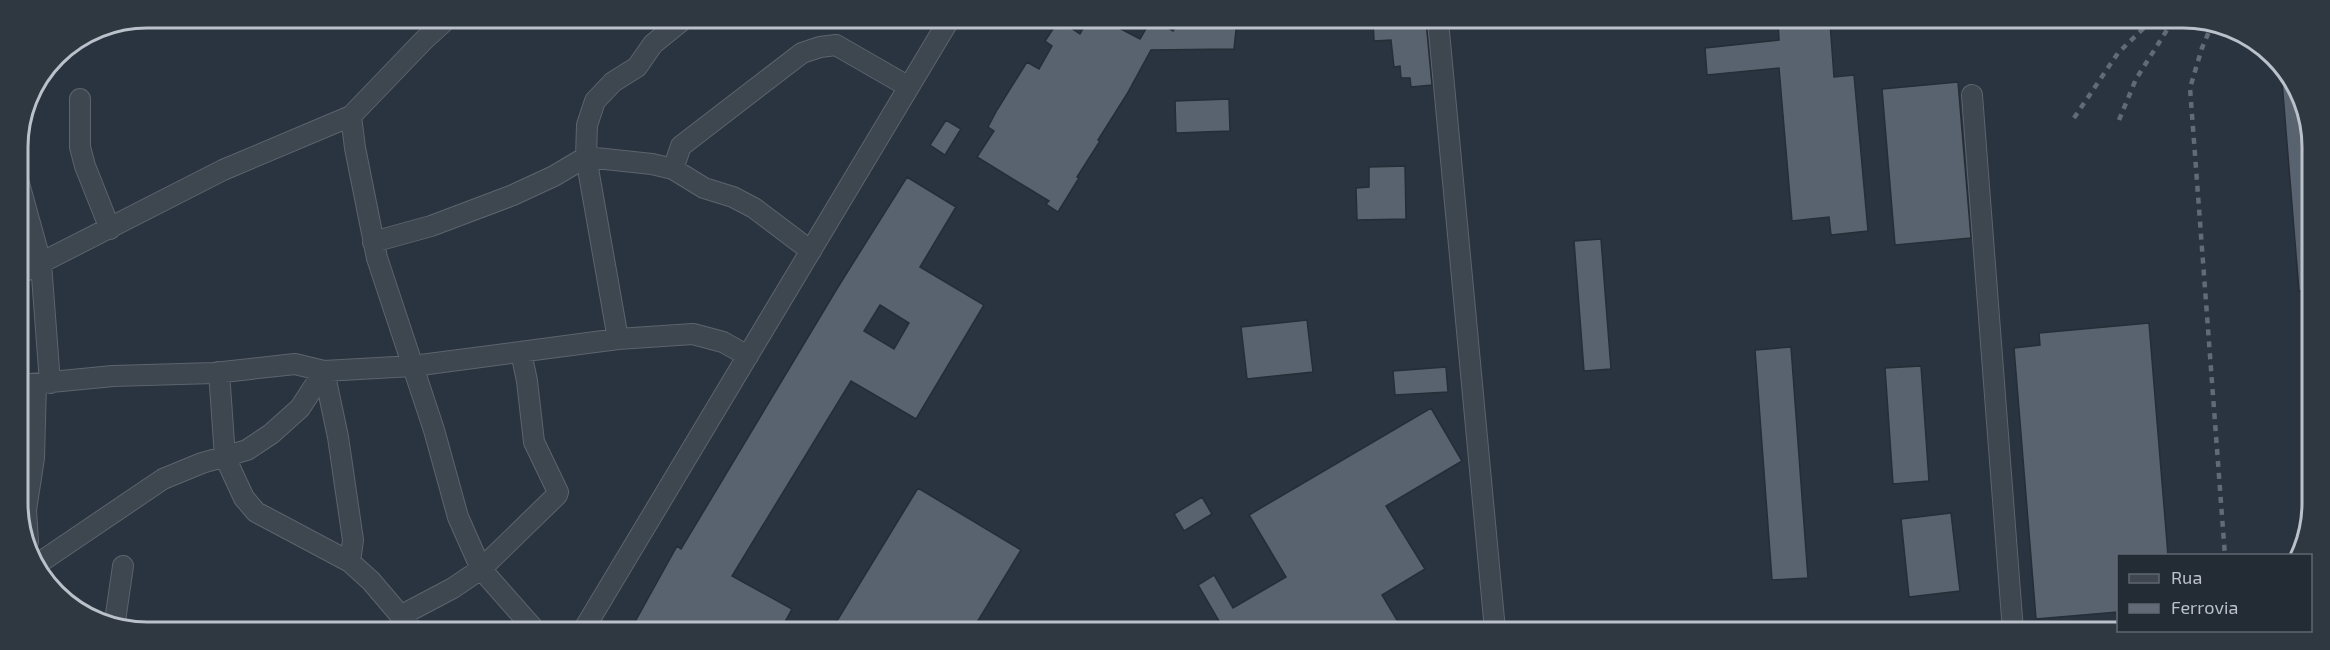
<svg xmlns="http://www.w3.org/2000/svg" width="2330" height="650" font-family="'Exo 2',sans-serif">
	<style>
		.building { fill: #59626f; stroke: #252d37; stroke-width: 1.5; fill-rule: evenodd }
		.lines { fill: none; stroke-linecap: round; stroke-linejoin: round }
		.minor-casing { stroke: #5c646d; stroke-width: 22 }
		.minor { stroke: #3e4650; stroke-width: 20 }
		.rail { stroke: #616a76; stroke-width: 4.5; stroke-dasharray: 6 6; stroke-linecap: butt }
		.rim { fill: none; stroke: #bbc1ca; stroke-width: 3 }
	</style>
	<rect width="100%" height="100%" fill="#2a3440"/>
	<!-- building -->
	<path class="building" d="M 1059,20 L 1080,34 L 1088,20 L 1104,20 L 1140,39 L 1151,20 L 1155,20 L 1173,31 L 1180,20 L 1237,20 L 1234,49 L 1151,50 L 1127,94 L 1098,140 L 1100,141 L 1077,177 L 1079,178 L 1058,212 L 1046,204 L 1049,201 L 977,157 L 994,131 L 988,127 L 997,110 L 1027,62 L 1039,69 L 1052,46 L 1045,41 Z
		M 1373,21 L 1426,21 L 1432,85 L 1411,87 L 1410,78 L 1401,78 L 1400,66 L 1394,67 L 1391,40 L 1374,41 Z
		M 1778,21 L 1830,22 L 1834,77 L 1854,75 L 1868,231 L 1831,235 L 1829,217 L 1792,221 L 1779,68 L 1707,75 L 1705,48 L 1779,40 Z
		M 2281,69 L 2310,122 L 2309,290 L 2299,291 Z
		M 1958,82 L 1971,238 L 1895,245 L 1882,89 Z
		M 1229,99 L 1230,131 L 1176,133 L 1175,101 Z
		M 946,120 L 961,129 L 945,155 L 930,145 Z
		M 1405,166 L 1406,219 L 1357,220 L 1356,188 L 1369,187 L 1369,167 Z
		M 907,177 L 956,207 L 920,267 L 984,305 L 916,419 L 851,381 L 732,576 L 792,609 L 781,629 L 631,629 L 677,546 L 681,549 L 838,287 ZM 880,305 L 909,323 L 894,349 L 864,331 Z
		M 1601,239 L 1611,369 L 1584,371 L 1574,241 Z
		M 1307,320 L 1313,372 L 1247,379 L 1241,327 Z
		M 2149,323 L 2168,555 L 2118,555 L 2118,612 L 2036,619 L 2014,348 L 2040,345 L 2039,333 Z
		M 1791,347 L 1808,578 L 1772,580 L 1755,350 Z
		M 1921,366 L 1929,481 L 1893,484 L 1885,368 Z
		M 1446,367 L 1448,392 L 1395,395 L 1393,371 Z
		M 1431,408 L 1462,461 L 1386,506 L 1425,569 L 1382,595 L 1403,630 L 1207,630 L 1219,621 L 1198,585 L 1214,575 L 1233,608 L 1286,577 L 1249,515 Z
		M 918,488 L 1021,550 L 973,629 L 832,629 Z
		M 1202,497 L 1212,514 L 1184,531 L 1174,514 Z
		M 1951,513 L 1960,591 L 1909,597 L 1901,519 Z"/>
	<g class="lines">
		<defs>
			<path id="minor" d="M 1438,21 L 1495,630
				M 1972,95 L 2013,631
				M 80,99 L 80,147 L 85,166 L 110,229
				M 351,116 L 355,148 L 377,258 L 434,430 L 458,517 L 481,569 L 534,629
				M 673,169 L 681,146 L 802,53 L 820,47 L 836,45 L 909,87
				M 18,180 L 41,263 L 50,383
				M 373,242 L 431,226 L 513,195 L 554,176 L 586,157 L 652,164 L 673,169 L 704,188 L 733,197 L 754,208 L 811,251
				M 19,274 L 223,170 L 351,116 L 424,40 L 447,19
				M 618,339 L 586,157 L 587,125 L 595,101 L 613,82 L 637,67 L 653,44 L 684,19
				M 324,371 L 338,437 L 353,540 L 350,562
				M 219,372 L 225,457 L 244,498 L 256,512 L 350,562 L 371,581 L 411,628
				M 20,385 L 113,376 L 214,373 L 295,364 L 324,371 L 413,366 L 618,339 L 693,334 L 723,342 L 748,356
				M 28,542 L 26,510 L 34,458 L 36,384
				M 39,563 L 163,479 L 202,463 L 247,450 L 271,434 L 300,408 L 324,371
				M 400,616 L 453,588 L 481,569 L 557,495 L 558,492 L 534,442 L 527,381 L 521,352
				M 114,628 L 123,566
				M 584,629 L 949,20"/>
		</defs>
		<!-- minor casing -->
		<use href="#minor" class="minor-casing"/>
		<!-- minor -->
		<use href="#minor" class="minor"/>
		<!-- rail -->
		<path class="rail" d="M 2213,22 L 2202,48 L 2190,88 L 2225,556
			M 2074,118 L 2118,53 L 2150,22
			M 2119,120 L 2136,79 L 2172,22"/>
	</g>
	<!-- crop -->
	<path d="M0 0H2330V650H0ZM147 28H2183A119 119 0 0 1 2302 147V503A119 119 0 0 1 2183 622H147A119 119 0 0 1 28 503V147A119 119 0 0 1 147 28Z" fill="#2f3741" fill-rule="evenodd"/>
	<path class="rim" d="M147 28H2183A119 119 0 0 1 2302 147V503A119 119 0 0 1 2183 622H147A119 119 0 0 1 28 503V147A119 119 0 0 1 147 28Z"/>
	<!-- legend -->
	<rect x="2117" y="554" width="195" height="78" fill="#232b35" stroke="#606771" stroke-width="1.5"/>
	<rect x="2129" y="574" width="30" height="9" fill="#3e4650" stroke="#606771" stroke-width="1.5"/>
	<text x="2171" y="584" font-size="18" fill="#bbc1ca">Rua</text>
	<rect x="2129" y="604" width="30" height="9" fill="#616a76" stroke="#606771" stroke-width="1.5"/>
	<text x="2171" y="614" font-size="18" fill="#bbc1ca">Ferrovia</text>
</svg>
